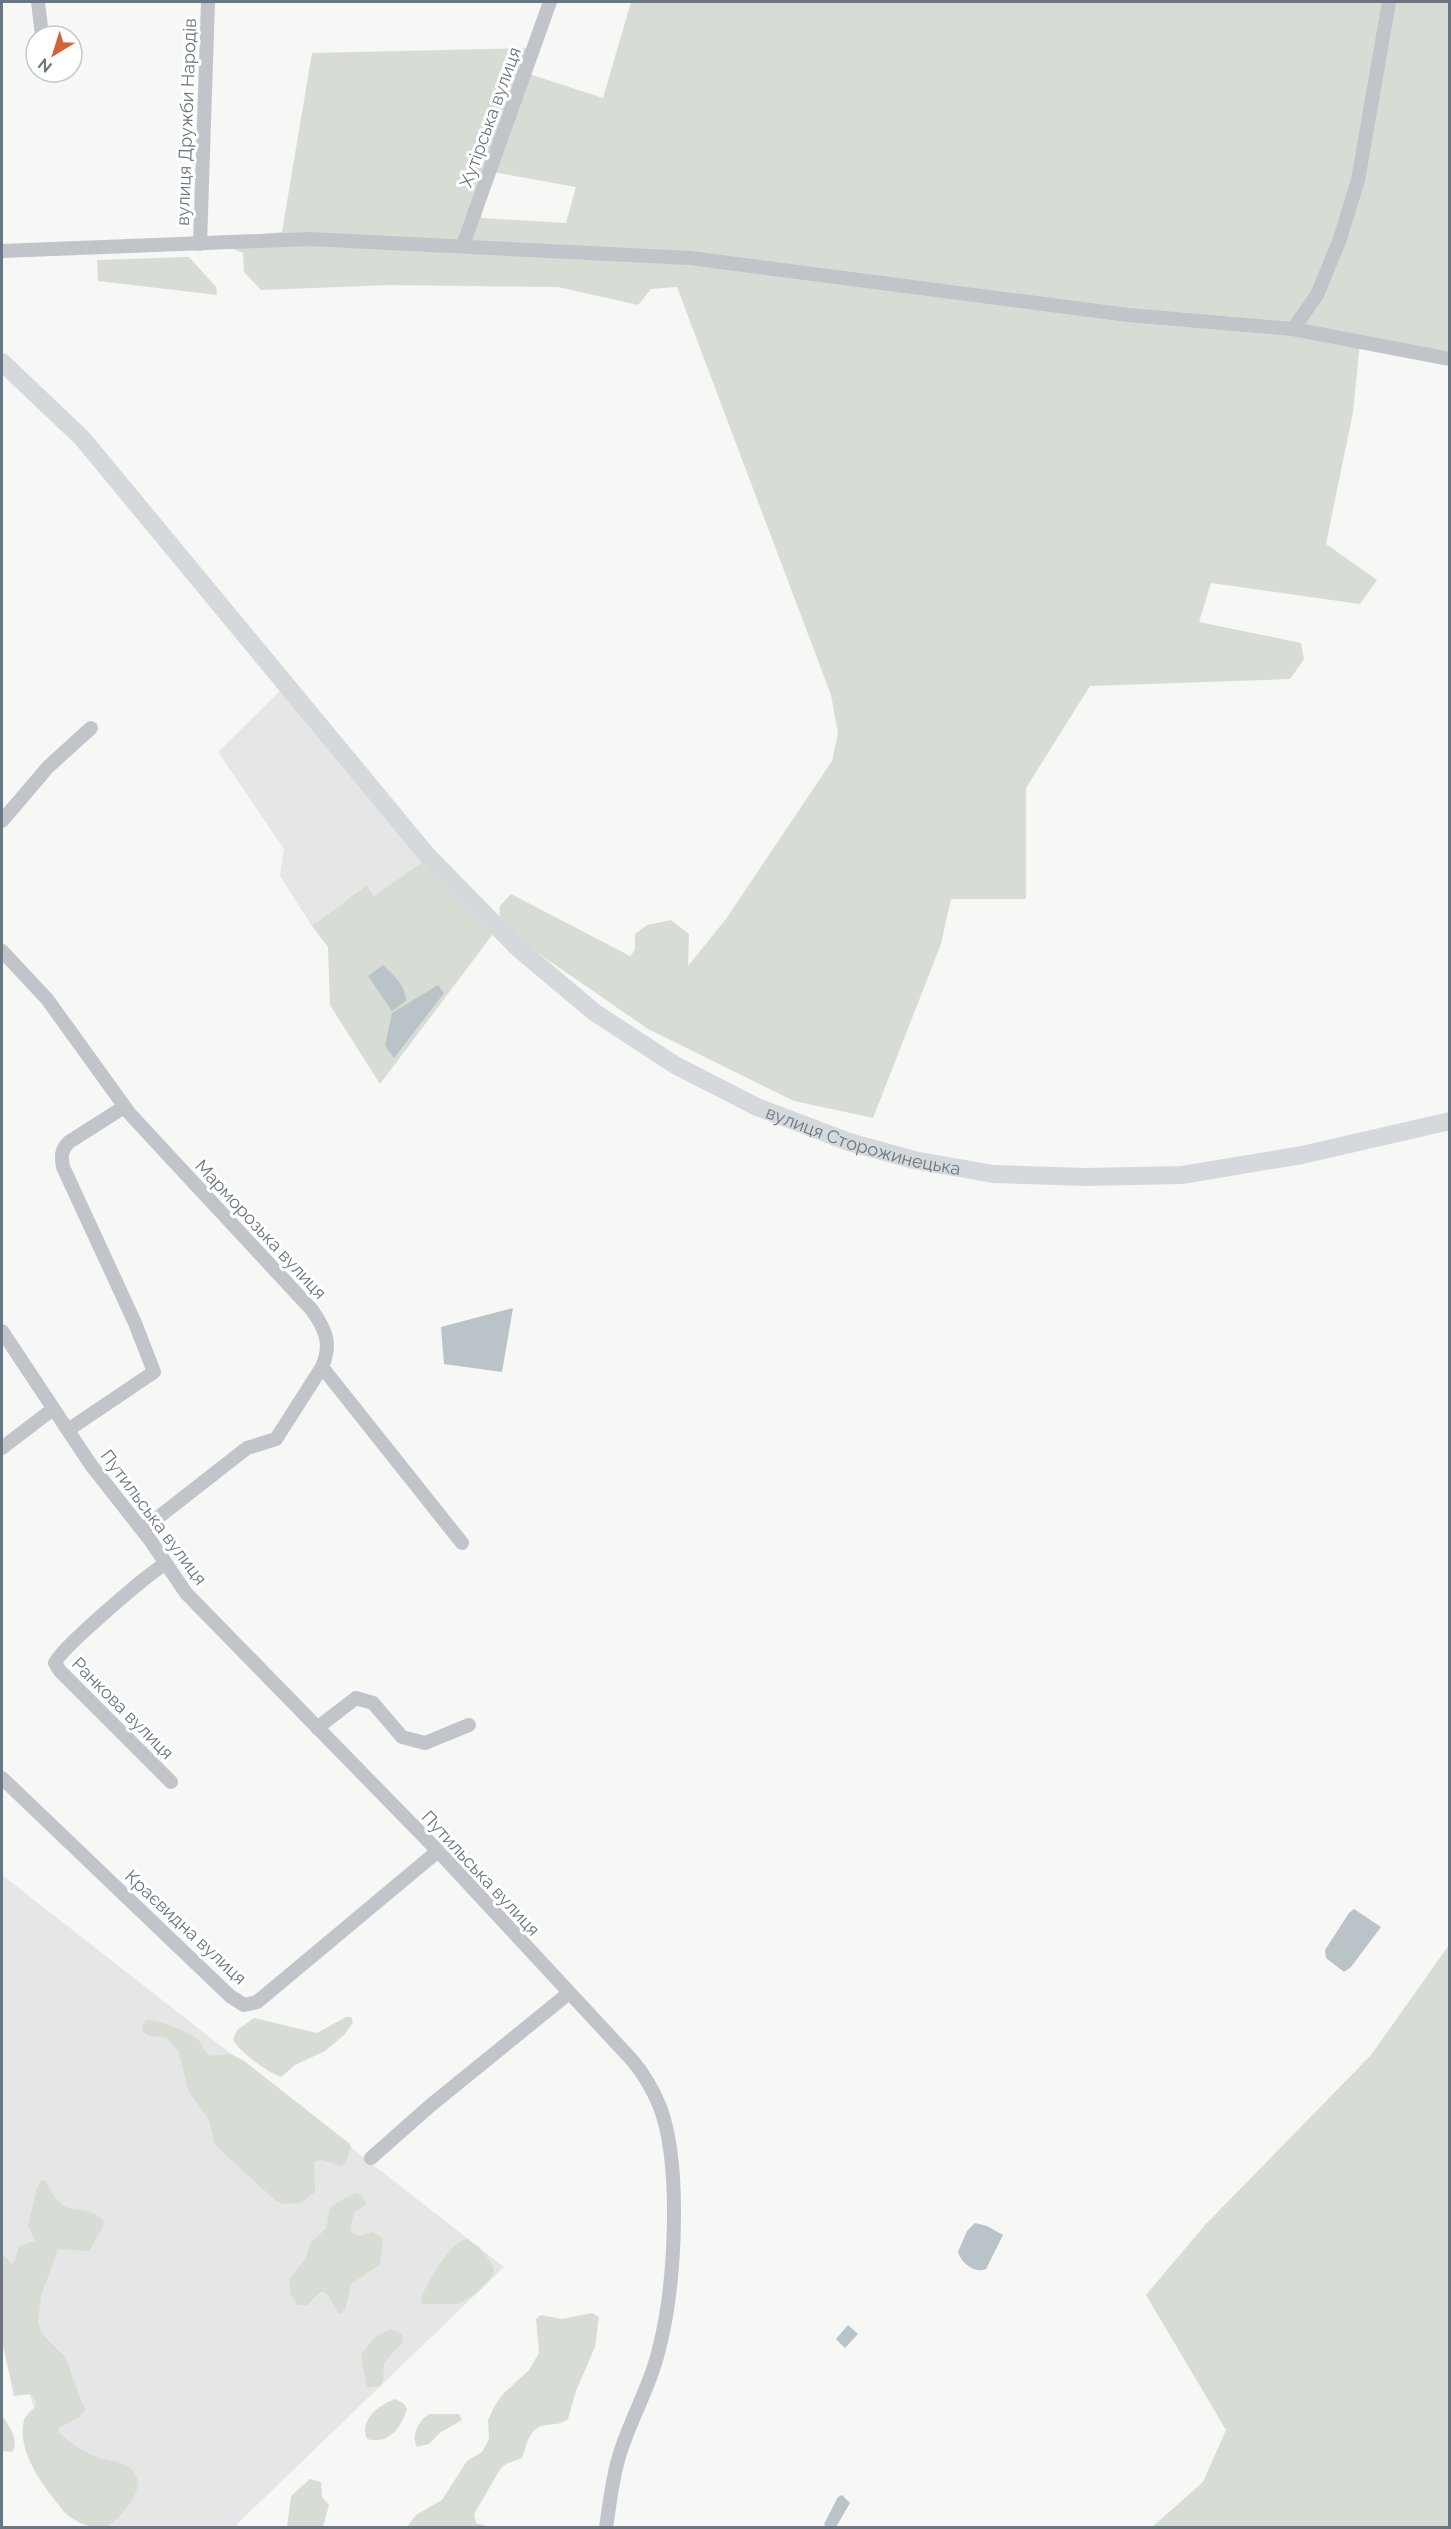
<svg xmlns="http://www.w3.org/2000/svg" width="1451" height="2529" font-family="Raleway,sans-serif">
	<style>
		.built { fill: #e5e6e5 }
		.green { fill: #d7dcd4; fill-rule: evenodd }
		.water { fill: #bac3c8 }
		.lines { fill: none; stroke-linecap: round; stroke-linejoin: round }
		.minor { stroke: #c1c4c8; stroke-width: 14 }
		.major { stroke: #d5d9dc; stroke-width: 18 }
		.labels { text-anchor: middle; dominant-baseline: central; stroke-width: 6; stroke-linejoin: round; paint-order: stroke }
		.street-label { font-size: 18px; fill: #697683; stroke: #fff }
	</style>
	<rect width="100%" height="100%" fill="#f7f7f5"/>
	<!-- built -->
	<path class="built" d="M 283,688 L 428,858 L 374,896 L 365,885 L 312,926 L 280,876 L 284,849 L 218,752 Z
		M 2,1875 L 504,2267 L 234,2527 L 93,2527 L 44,2438 L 19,2362 L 2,2298 Z"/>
	<!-- green -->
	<path class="green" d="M 631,2 L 1449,2 L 1449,357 L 1360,343 L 1353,412 L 1326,544 L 1377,580 L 1360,604 L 1211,583 L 1199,622 L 1301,643 L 1304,659 L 1290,679 L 1090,686 L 1026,788 L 1026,899 L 951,899 L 941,944 L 873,1118 L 794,1101 L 648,1029 L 499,926 L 380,1084 L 330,1005 L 328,947 L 312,926 L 366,885 L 374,896 L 428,858 L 499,925 L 500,906 L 511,894 L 630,956 L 635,950 L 635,934 L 647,925 L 671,920 L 689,934 L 688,966 L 726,919 L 832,761 L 838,733 L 831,695 L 677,287 L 651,289 L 638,305 L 558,287 L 390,285 L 261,290 L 244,272 L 243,253 L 208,239 L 282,232 L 312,53 L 538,48 L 529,74 L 603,98 ZM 493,172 L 576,187 L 566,223 L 481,218 L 486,187 Z
		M 189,257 L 216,287 L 217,295 L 98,281 L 97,260 Z
		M 1449,1945 L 1449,2527 L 1152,2527 L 1203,2482 L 1226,2430 L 1146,2295 L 1205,2225 L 1371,2055 Z
		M 346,2017 L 351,2017 L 353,2022 L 345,2034 L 325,2051 L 295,2065 L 281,2077 C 268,2073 239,2051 233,2040 L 237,2030 L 254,2018 L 317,2033 Z
		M 146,2020 C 156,2019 194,2033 200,2042 C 204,2048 204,2052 211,2056 L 230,2054 L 243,2060 L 350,2144 L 351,2147 L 345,2164 L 341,2166 L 322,2160 L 314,2162 L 315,2192 L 301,2203 L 284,2204 L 276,2201 L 215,2145 L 209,2120 L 188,2090 L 179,2052 L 166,2037 L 149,2036 L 143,2031 L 142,2026 Z
		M 41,2180 L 46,2181 C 50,2187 52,2196 58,2201 C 71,2216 88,2203 104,2221 L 103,2227 L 89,2251 L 58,2249 L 41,2296 L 38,2322 L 42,2334 L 65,2357 L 85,2410 L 79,2417 L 59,2428 L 59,2432 C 69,2443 85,2453 99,2458 C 109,2461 121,2461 130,2468 C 152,2487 121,2515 108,2527 C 90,2528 80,2525 65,2513 C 46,2489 16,2454 24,2420 C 26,2415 32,2410 36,2406 L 36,2401 L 31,2394 L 14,2396 L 2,2341 L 2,2253 L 12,2264 L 15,2259 L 19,2246 L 35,2241 L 28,2225 L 37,2188 Z
		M 356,2193 L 361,2194 L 366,2204 L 354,2213 L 350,2231 L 358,2236 L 373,2232 L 383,2238 L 380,2264 L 351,2284 L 345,2310 L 341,2314 C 334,2311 333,2298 324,2292 L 320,2292 L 307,2305 L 298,2305 L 291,2295 L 289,2280 L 306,2258 L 310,2243 L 326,2229 L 330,2208 L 343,2199 Z
		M 467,2239 L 479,2247 L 492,2264 L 494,2272 L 490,2279 L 478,2292 L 458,2304 L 422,2304 L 421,2299 L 424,2291 C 432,2276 451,2241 467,2239 Z
		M 592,2313 L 599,2317 L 595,2347 L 576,2391 L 568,2419 C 560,2425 554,2424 545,2425 C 528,2428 527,2446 522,2458 L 506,2464 L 501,2468 L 474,2514 L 476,2523 L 489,2527 L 407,2527 L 416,2515 L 442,2500 L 467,2461 L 482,2452 L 489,2439 L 488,2420 L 494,2407 L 502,2395 L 529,2370 L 539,2353 L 536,2319 L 541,2315 L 562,2319 Z
		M 390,2329 L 402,2334 L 403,2342 L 384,2363 L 383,2381 L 381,2386 L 367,2388 L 361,2354 L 374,2338 Z
		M 395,2399 L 404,2404 L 407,2409 C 401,2428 389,2445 367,2439 C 359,2420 379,2405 395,2399 Z
		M 429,2414 L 459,2414 L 462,2420 L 441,2432 L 429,2444 L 417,2447 C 411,2436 418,2421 429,2414 Z
		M 2,2415 C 9,2426 20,2440 12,2452 L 2,2451 Z
		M 310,2479 L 321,2482 L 322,2497 L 329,2505 L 323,2527 L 287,2527 L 291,2496 Z"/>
	<!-- water -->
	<path class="water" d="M 383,965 C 390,972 401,981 404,991 C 405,994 405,998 407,1000 L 392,1011 L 368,976 Z
		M 438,985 L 444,993 L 394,1058 L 385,1046 L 392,1013 Z
		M 513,1308 L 502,1372 L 444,1364 L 441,1327 Z
		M 1354,1909 L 1381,1927 L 1351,1967 L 1344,1972 L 1326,1958 L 1325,1950 L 1349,1913 Z
		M 975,2223 L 987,2226 L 1003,2235 L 986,2269 C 975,2274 961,2263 958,2252 L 967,2231 Z
		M 848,2325 L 858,2334 L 845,2348 L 836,2339 Z
		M 842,2495 L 850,2503 L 836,2527 L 826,2527 L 824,2524 L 838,2497 Z"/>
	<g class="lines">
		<!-- minor -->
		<path class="minor" d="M 38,2 L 42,36
			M 200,244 L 208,2
			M 463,245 L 550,2
			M 2,251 L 310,239 L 690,258 L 1128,315 L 1293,329 L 1450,359
			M 1293,329 L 1317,295 L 1340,239 L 1358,180 L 1389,2
			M 2,821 L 48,767 L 91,728
			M 2,951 L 47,999 L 130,1114 L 312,1310 C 326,1330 332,1344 322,1367 L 462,1543
			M 2,1331 L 91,1465 L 150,1540 L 186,1593 L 438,1851 L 632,2060 C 644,2074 653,2090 660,2107 C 682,2166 675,2284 660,2345 C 652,2381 634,2413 622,2447 C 613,2473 610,2501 606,2528
			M 68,1430 L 154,1372 L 135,1323 L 63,1167 C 61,1156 61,1150 69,1142 L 124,1107
			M 2,1448 L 53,1409
			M 142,1530 L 247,1448 L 276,1439 L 322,1367
			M 165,1564 C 148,1574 60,1649 55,1663 L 60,1671 L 171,1782
			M 317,1728 L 356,1698 L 373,1703 L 402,1737 L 425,1743 L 469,1725
			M 2,1778 L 230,1996 L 244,2005 L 257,2002 L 438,1851
			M 371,2158 L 431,2105 L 569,1993"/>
		<!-- major -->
		<path class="major" id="s1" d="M 2,362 L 82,438 L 427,855 L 518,948 L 594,1012 L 675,1065 L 757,1107 L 849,1142 L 914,1160 L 993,1174 L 1086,1177 L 1182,1175 L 1302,1155 L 1450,1121"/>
	</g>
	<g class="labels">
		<!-- street labels -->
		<g class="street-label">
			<text transform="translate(490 117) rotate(-70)">Хутірська вулиця</text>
			<text transform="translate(186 122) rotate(-88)">вулиця Дружби Народів</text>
			<text stroke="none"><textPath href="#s1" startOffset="1182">вулиця Сторожинецька</textPath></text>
			<text transform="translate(261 1229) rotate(47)">Марморозька вулиця</text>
			<text transform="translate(154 1517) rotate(53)">Путильська вулиця</text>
			<text transform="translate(123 1708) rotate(45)">Ранкова вулиця</text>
			<text transform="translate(481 1873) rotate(47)">Путильська вулиця</text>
			<text transform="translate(186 1927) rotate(43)">Краєвидна вулиця</text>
		</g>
	</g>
	<!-- border -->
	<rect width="1451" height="2529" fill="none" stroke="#697683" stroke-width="6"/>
	<!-- north arrow -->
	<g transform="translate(54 54) rotate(218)"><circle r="28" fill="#ffffff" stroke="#c3c8cd" stroke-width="1.5"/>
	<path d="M0-4.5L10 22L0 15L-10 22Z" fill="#d36239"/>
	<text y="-9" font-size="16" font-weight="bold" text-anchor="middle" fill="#697683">N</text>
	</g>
</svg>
